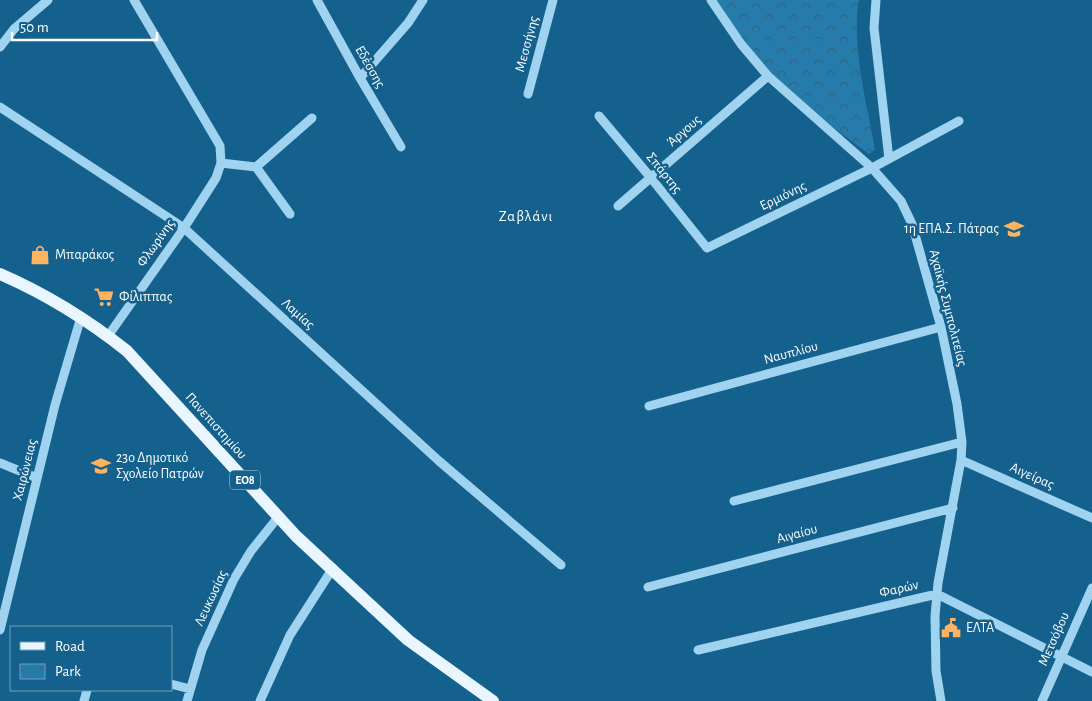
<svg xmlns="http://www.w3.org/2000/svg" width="1092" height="701" font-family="'Alegreya Sans',sans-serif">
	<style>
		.park { fill: url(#park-crowns) }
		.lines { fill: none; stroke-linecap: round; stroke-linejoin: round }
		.minor { stroke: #a0d3f0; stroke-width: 9 }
		.major { stroke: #e9f6ff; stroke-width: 12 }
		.labels { text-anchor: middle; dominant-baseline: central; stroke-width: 5; stroke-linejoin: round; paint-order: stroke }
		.shield { fill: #15618d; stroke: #b9d0dd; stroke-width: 1 }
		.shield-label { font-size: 12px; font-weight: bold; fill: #fff }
		.street-label { font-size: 14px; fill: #fff; stroke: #15618d }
		.poi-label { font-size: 14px; fill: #fff; stroke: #15618d; text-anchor: start }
		.neighbourhood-label { font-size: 15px; letter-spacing: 1px; fill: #fff; stroke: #15618d }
	</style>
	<defs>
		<pattern id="park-crowns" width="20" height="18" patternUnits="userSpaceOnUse" patternTransform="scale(1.25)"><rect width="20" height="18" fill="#257baa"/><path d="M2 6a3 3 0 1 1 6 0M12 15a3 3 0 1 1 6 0" fill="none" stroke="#38647b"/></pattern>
	</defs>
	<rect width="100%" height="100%" fill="#15618d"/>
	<!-- park -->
	<path class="park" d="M 711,0 L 859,0 C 851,46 867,103 875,149 L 869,154 L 783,90 Z"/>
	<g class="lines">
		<!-- minor -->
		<path class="minor" d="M 317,0 L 360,78 L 401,147
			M 711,0 L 741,44 L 768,76 L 872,168 L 901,201 L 912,224 L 941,327 L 957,404 L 962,442 L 961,460 L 938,583 L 935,616 L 936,671 L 941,701
			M 876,0 L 874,28 L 889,159
			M 0,47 L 14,29 L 48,0
			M 360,78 L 408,23 L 423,0
			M 528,94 L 553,0
			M 0,107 L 184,228 L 439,461 L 561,565
			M 599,116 L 651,178 L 707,248 L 872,168 L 959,121
			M 221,163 L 256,167 L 290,214
			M 256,167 L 312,118
			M 618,206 L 768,76
			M 108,336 L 184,228 L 216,178 L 221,163 L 220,146 L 216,139 L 134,0
			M 649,406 L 941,327
			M 961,460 L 1092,518
			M 0,463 L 37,478
			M 734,501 L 962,442
			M 648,587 L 953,508
			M 0,630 L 55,405 L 81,317
			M 698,650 L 937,594 L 1092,672
			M 171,684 L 190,689
			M 84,701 L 87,690
			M 187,701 L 202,650 L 234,579 L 251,551 L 279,516
			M 260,701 L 290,635 L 333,568
			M 1042,701 L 1092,588"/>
		<!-- major -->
		<path class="major" d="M 0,274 C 46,294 88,320 127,351 L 296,536 L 408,640 L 493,701"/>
	</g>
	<!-- icons -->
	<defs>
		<symbol id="school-bare" viewBox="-9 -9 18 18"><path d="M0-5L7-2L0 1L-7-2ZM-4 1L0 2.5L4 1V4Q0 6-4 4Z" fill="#ffb25f" stroke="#15618d" stroke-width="2.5" paint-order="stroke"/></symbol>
		<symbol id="shop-bare" viewBox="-9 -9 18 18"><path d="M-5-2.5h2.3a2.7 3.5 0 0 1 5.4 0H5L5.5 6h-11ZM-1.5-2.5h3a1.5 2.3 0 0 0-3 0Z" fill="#ffb25f" stroke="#15618d" stroke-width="2.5" paint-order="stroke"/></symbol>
		<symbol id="supermarket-bare" viewBox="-9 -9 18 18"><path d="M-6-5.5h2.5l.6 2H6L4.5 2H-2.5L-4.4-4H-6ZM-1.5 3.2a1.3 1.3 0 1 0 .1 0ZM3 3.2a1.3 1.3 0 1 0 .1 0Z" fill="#ffb25f" stroke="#15618d" stroke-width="2.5" paint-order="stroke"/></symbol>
		<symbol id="civic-bare" viewBox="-9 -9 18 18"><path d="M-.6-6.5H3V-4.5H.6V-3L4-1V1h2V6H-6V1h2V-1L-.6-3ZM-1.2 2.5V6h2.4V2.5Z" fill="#ffb25f" stroke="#15618d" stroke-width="2.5" paint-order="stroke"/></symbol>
	</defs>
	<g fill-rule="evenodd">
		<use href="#school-bare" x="1000" y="215" width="28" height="28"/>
		<use href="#shop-bare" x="26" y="241" width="28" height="28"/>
		<use href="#supermarket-bare" x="90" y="283" width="28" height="28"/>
		<use href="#school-bare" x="87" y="452" width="28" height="28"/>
		<use href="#civic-bare" x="937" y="614" width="28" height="28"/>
	</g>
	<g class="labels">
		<!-- shield labels -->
		<rect class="shield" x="230" y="470.5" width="30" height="19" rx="4"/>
		<g class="shield-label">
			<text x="245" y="480">ΕΟ8</text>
		</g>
		<!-- street labels -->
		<g class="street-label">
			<text transform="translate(527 44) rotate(-75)">Μεσσήνης</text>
			<text transform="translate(370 67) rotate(60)">Εδέσσης</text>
			<text transform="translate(684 131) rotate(-41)">Άργους</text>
			<text transform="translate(664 173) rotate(51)">Σπάρτης</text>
			<text transform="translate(783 196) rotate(-26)">Ερμιόνης</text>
			<text transform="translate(156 243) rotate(-55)">Φλωρίνης</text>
			<text transform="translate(948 308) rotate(76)">Αχαϊκής Συμπολιτείας</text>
			<text transform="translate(298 314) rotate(42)">Λαμίας</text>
			<text transform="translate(791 353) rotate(-15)">Ναυπλίου</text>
			<text transform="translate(216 426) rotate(48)">Πανεπιστημίου</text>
			<text transform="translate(25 470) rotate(-76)">Χαιρώνειας</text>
			<text transform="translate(1032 476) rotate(24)">Αιγείρας</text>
			<text transform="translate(797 534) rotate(-15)">Αιγαίου</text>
			<text transform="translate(899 589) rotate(-13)">Φαρών</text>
			<text transform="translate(211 598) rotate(-65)">Λευκωσίας</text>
			<text transform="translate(1054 639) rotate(-66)">Μετσόβου</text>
		</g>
		<!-- poi labels -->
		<g class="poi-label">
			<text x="999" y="229" text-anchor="end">1η ΕΠΑ.Σ. Πάτρας</text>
			<text x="55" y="255">Μπαράκος</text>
			<text x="119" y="297">Φίλιππας</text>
			<text x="116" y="458">23ο Δημοτικό<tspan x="116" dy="16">Σχολείο Πατρών</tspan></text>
			<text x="966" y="628">ΕΛΤΑ</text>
		</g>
		<!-- neighbourhood labels -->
		<g class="neighbourhood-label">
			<text x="526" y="216">Ζαβλάνι</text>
		</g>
	</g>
	<!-- legend -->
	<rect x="10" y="626" width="162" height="65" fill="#15618d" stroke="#73a0bb"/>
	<rect x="20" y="642" width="25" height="8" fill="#e9f6ff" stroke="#73a0bb"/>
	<text x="55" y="651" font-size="15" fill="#ffffff">Road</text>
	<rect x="20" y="664" width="25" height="15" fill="url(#park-crowns)" stroke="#73a0bb"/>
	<text x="55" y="676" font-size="15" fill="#ffffff">Park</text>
	<!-- scale -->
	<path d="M12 32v8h145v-8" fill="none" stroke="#ffffff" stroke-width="2.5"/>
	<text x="20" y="32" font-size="15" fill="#ffffff" stroke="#15618d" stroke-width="4" paint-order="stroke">50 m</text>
</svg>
